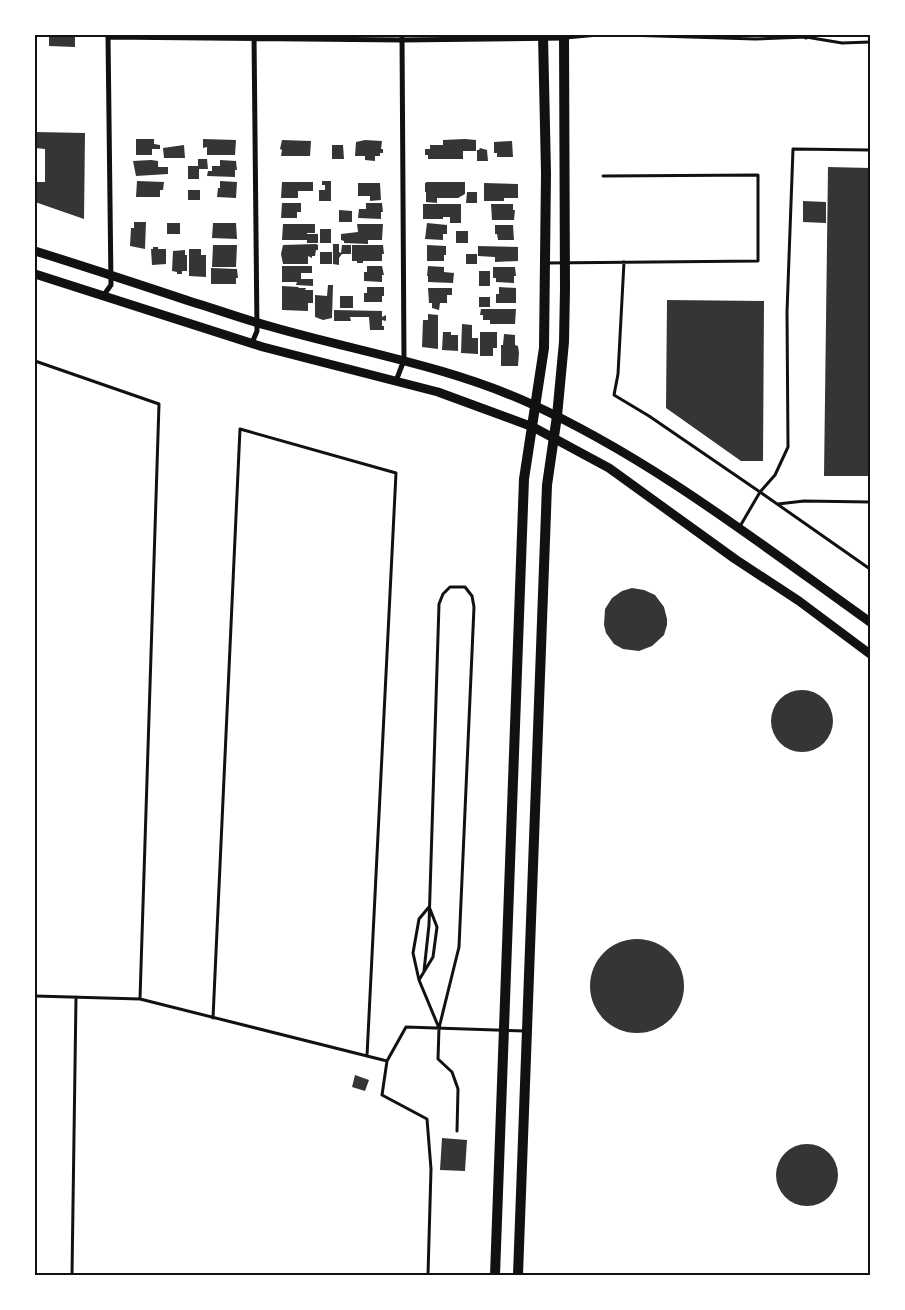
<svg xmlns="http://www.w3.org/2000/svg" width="905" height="1310" font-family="Helvetica,sans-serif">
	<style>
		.building { fill: #353535 }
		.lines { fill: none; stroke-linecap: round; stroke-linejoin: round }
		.service { stroke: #111; stroke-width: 3 }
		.minor { stroke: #111; stroke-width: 5 }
		.secondary { stroke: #111; stroke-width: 9 }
		.primary { stroke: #111; stroke-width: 10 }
		.neatline { fill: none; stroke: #111; stroke-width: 2 }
	</style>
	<rect width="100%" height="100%" fill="#fff"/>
	<!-- building -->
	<path class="building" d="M 49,35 L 75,35 L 75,47 L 49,46 Z
		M 35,132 L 85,133 L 84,219 L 35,202 L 35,182 L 45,182 L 45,149 L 35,148 Z
		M 136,139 L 154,139 L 154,144 L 160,145 L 160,149 L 152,149 L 152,155 L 136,155 Z
		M 203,139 L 236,140 L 235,155 L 207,155 L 207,147 L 203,148 Z
		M 465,139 L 476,140 L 476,151 L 463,151 L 463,159 L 428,159 L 428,155 L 425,155 L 425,149 L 430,149 L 430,145 L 443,145 L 443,140 Z
		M 282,140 L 311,141 L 310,156 L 281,156 L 282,150 L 280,149 Z
		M 365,140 L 382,141 L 381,149 L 383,149 L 383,153 L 380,153 L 380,156 L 375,156 L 375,161 L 365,160 L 365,156 L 355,156 L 356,142 Z
		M 512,141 L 513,157 L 497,157 L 497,153 L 494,153 L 494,142 Z
		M 184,145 L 185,158 L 164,158 L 163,148 Z
		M 332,145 L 343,145 L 344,159 L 332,159 Z
		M 480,148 L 487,150 L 488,161 L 477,161 L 477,150 L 479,150 Z
		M 198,159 L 207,159 L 208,169 L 199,169 L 199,179 L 188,179 L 188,166 L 198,166 Z
		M 151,160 L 158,161 L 158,167 L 168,167 L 168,174 L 136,176 L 133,161 Z
		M 220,160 L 236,161 L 237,170 L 235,170 L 235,177 L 207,176 L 208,171 L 212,171 L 212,166 L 220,166 Z
		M 828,167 L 870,168 L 870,476 L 824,476 Z
		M 137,181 L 164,182 L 163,190 L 160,190 L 160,197 L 136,197 Z
		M 220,181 L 237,182 L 236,198 L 217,197 L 218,188 L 220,188 Z
		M 322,181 L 331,181 L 331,201 L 319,201 L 319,190 L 325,190 L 325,185 L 322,185 Z
		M 282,182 L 313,182 L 313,191 L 298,191 L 298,198 L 281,198 Z
		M 427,182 L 465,182 L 465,194 L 458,198 L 437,198 L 437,203 L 426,202 L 426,192 L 425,192 L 425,183 Z
		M 358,183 L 380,183 L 381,200 L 370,201 L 370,196 L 358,196 Z
		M 484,183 L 518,184 L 518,198 L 504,198 L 504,201 L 484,201 Z
		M 188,190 L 200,190 L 200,200 L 188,200 Z
		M 467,192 L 477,192 L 477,203 L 466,203 Z
		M 803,201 L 826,202 L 826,223 L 803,222 Z
		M 282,203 L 301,203 L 301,212 L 297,212 L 297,218 L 281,218 Z
		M 366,203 L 382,203 L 383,212 L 381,212 L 381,219 L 358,218 L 359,209 L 366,209 Z
		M 423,204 L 461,204 L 461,223 L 450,223 L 450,217 L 443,217 L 443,219 L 423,219 Z
		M 491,204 L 513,204 L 513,210 L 515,210 L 514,220 L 492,220 Z
		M 339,210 L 352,211 L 352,222 L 339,222 Z
		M 134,222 L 146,222 L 145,249 L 130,246 L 131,228 L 134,228 Z
		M 167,223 L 180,223 L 180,234 L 167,234 Z
		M 213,223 L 236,223 L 237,239 L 212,238 Z
		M 427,223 L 447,225 L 447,234 L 443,234 L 443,240 L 425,239 Z
		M 283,224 L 315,224 L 315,233 L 307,233 L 307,234 L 318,234 L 318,243 L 307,243 L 307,240 L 282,240 Z
		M 357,224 L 383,224 L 382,240 L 368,240 L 368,244 L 344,243 L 344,241 L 341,240 L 341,234 L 358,232 Z
		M 495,225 L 513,225 L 514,240 L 498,240 L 497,234 L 495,234 Z
		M 320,229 L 331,229 L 331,243 L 320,243 Z
		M 456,231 L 468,231 L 468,243 L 456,243 Z
		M 316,244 L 318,245 L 318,250 L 316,250 L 315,256 L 312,256 L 312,258 L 308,256 L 308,264 L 283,264 L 281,254 L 283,245 Z
		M 333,244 L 339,244 L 339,252 L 341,253 L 342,245 L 351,245 L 351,254 L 342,254 L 339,258 L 339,265 L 333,264 Z
		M 213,245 L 237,245 L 236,267 L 212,267 Z
		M 352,245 L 383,245 L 384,254 L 382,254 L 382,261 L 363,261 L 363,263 L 357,263 L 357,261 L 352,261 Z
		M 427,245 L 446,246 L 446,255 L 444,255 L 444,261 L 427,261 Z
		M 478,246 L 518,247 L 518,261 L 495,262 L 495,257 L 478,256 Z
		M 153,247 L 158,247 L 158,249 L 166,249 L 166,264 L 152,265 L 151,249 L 153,249 Z
		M 189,249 L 201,249 L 201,255 L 206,255 L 206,277 L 189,276 Z
		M 185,250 L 185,255 L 187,255 L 187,271 L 182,271 L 182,274 L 177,274 L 177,272 L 172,271 L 173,251 Z
		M 320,252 L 332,252 L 332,264 L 320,264 Z
		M 466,254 L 477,254 L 477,264 L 466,264 Z
		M 282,266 L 312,266 L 312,273 L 301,273 L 301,279 L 313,279 L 313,286 L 296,285 L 297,282 L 282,282 Z
		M 367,266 L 382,266 L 384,275 L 382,275 L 382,282 L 364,281 L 364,272 L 367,272 Z
		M 428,266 L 444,267 L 444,272 L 454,273 L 453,283 L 428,282 L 428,276 L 427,276 Z
		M 493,267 L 515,267 L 516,276 L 514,276 L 514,283 L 496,282 L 496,278 L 493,278 Z
		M 211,268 L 237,269 L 238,278 L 236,278 L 236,284 L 211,284 Z
		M 479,271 L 490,271 L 490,286 L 479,286 Z
		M 328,285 L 333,285 L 332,318 L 323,320 L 315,317 L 315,295 L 327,296 Z
		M 282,286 L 299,287 L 298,288 L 306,288 L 305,290 L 313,290 L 313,303 L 308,303 L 308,311 L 282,310 Z
		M 367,287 L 384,287 L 384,296 L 382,296 L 382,302 L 364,302 L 364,293 L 367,293 Z
		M 499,287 L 516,288 L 516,303 L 496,303 L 496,294 L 499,294 Z
		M 428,288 L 452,288 L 452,295 L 447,295 L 447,303 L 440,303 L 439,310 L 432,308 L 432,303 L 429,303 Z
		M 340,296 L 353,296 L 353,308 L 340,308 Z
		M 479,297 L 490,297 L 490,307 L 479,307 Z
		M 667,300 L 764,301 L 763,461 L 741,461 L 666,408 Z
		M 481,309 L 516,309 L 515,324 L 490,324 L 490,320 L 483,320 L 483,315 L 480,315 Z
		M 334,310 L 382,311 L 382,317 L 386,315 L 386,321 L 382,320 L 382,326 L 384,326 L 384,330 L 370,330 L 369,317 L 350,317 L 351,321 L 334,321 Z
		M 428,314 L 438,315 L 438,349 L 422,347 L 423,320 L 428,320 Z
		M 462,324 L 472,325 L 472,338 L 478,338 L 478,354 L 461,353 Z
		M 443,332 L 451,332 L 451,335 L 458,335 L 458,351 L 442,350 Z
		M 480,332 L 497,332 L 497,348 L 493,348 L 493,356 L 480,356 Z
		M 504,334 L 515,335 L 515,345 L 518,346 L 519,353 L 518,366 L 501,366 L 501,345 L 503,345 Z
		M 632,588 L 644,590 L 655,595 L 664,607 L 667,619 L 667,625 L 664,635 L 652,646 L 639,651 L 623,649 L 614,644 L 606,633 L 604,625 L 605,609 L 612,598 L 622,591 Z
		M771 721a31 31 0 1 1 62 0a31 31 0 1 1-62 0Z
		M590 986a47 47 0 1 1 94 0a47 47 0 1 1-94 0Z
		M 355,1075 L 369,1080 L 365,1091 L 352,1087 Z
		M 442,1138 L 467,1140 L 465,1171 L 440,1170 Z
		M776 1175a31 31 0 1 1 62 0a31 31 0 1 1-62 0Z"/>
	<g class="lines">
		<!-- service -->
		<path class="service" d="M 625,35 L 755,39 L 806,37 L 842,43 L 870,42
			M 566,38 L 598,35
			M 870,150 L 793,149 L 787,312 L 788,447 L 775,475 L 760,492 L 870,569
			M 624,262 L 618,374 L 614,395 L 649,416 L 760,492 L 739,528
			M 547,263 L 758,261 L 758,175 L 603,176
			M 35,361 L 159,404 L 140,999 L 387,1061 L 406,1027 L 525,1031
			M 778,504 L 804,501 L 870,502
			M 429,907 L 419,919 L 413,953 L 419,980 L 439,1028
			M 424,971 L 429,925 L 439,604 L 443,594 L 450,587 L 465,587 L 472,596 L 474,607 L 459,947 L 439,1028 L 438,1059 L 452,1072 L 458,1089 L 457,1131
			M 419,980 L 433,957 L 437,927 L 430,909
			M 35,996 L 140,999
			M 213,1018 L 240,429 L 396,473 L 367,1056
			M 387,1061 L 382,1095 L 427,1119 L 431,1169 L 428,1275
			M 72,1275 L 76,997"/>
		<!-- minor -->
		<path class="minor" d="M 806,35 L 806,37
			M 108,37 L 402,40 L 564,38
			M 103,296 L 111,285 L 108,35
			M 252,343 L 257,331 L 254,35
			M 396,381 L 404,360 L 402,35"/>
		<!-- secondary -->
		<path class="secondary" d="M 35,251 C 86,267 138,284 189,301 C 216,309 242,319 269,326 C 355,351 444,365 527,402 C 651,458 759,543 870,622
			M 35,274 L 263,347 L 438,392 L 533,427 L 609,468 L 735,559 L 799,601 L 870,654"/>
		<!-- primary -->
		<path class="primary" d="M 495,1275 L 524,479 L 544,348 L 546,173 L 543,35
			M 518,1275 L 547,485 L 557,416 L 564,342 L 565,289 L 564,35"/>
	</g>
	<!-- border -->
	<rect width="905" height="1310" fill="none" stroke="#ffffff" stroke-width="72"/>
	<rect x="36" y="36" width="833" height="1238" class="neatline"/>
</svg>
